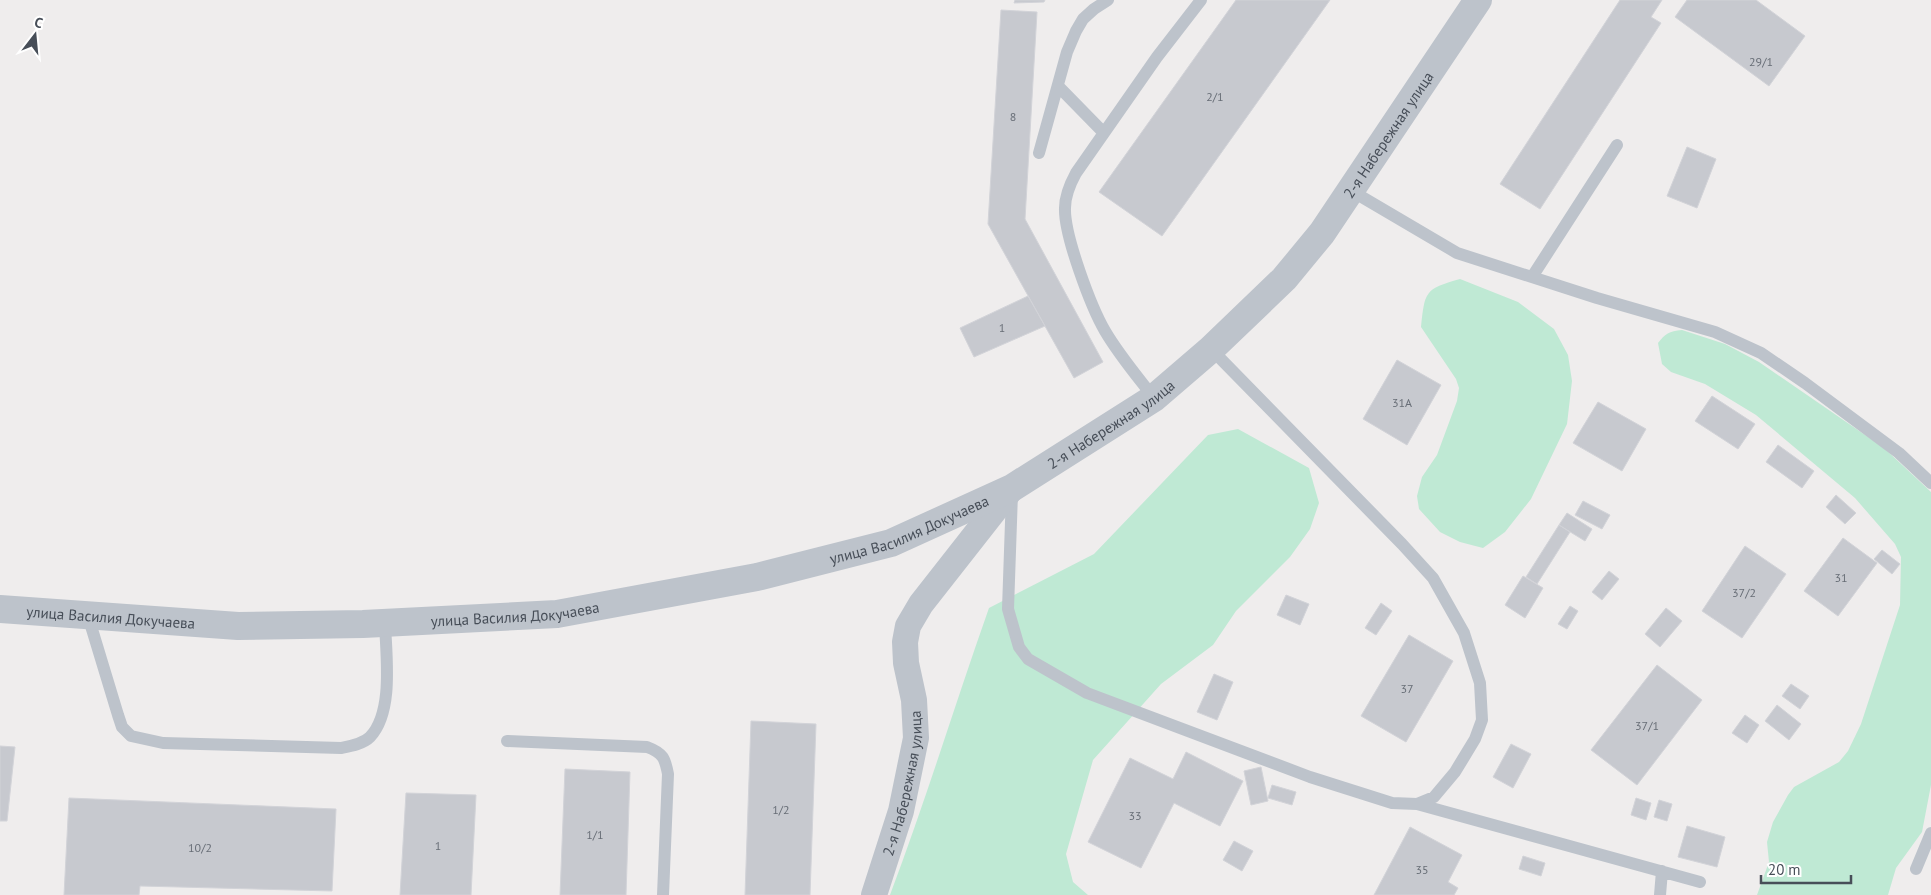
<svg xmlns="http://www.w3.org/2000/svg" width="1931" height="895" font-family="'PT Sans',sans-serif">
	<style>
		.green { fill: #bfe9d4 }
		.building { fill: #c7c9cf; stroke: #d2d3d8 }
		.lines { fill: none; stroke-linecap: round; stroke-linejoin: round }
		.service { stroke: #bdc3cb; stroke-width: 12 }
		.minor { stroke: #bdc3cb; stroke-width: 26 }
		.tertiary { stroke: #bdc3cb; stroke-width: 28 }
		.labels { text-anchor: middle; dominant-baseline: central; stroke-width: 4.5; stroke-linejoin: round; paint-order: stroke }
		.number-label { font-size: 12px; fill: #676d76 }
		.street-label { font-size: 15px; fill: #474e58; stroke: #fff }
	</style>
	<rect width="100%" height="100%" fill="#efeded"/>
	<!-- green -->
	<path class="green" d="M 1460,279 L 1518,302 L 1554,329 L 1568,355 L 1572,381 L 1567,424 L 1531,499 L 1505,532 L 1483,548 L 1460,542 L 1440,532 L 1419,509 L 1417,496 L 1422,477 L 1437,455 L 1457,401 L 1459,388 L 1456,379 L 1421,327 C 1425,292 1424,289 1460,279 Z
		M 1682,330 L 1725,344 L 1759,362 L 1884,448 L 1931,492 L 1931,785 L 1922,832 L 1896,868 L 1888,895 L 1757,895 L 1769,862 L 1767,842 L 1773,822 L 1788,795 L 1794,787 L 1839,762 L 1848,751 L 1861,724 L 1900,605 L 1901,557 L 1895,544 L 1855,498 L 1756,415 L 1705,384 L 1671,372 L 1662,364 L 1658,343 C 1665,334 1669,331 1682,330 Z
		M 1238,429 L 1309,468 L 1319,503 L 1310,529 L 1290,557 L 1236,611 L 1213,645 L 1161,684 L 1093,760 L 1066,854 L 1073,882 L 1088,895 L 890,895 C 926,800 955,704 989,608 L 1094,554 L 1208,435 Z"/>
	<!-- building -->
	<path class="building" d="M 1015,0 L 1045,0 L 1044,2 L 1014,3 Z
		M 1236,0 L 1330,0 L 1162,236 L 1099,192 Z
		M 1620,0 L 1662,0 L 1651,17 L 1661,23 L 1540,209 L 1500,184 Z
		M 1687,0 L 1756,0 L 1805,36 L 1769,86 L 1675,17 Z
		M 1001,10 L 1037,12 L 1025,219 L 1103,362 L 1074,378 L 988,224 Z
		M 1687,147 L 1716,159 L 1697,208 L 1667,196 Z
		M 1028,296 L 1045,326 L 974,357 L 960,328 Z
		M 1397,360 L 1441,385 L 1407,445 L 1363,419 Z
		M 1712,396 L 1755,424 L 1738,449 L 1695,421 Z
		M 1598,402 L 1646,429 L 1622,471 L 1573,443 Z
		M 1778,445 L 1814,471 L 1802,488 L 1766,462 Z
		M 1836,495 L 1856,513 L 1845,524 L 1826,507 Z
		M 1583,501 L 1610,515 L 1602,529 L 1575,515 Z
		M 1567,513 L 1592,529 L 1585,541 L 1559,525 Z
		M 1559,525 L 1570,532 L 1537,584 L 1526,577 Z
		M 1843,538 L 1877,563 L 1838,616 L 1804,591 Z
		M 1745,546 L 1786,574 L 1742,638 L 1702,611 Z
		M 1882,550 L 1900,564 L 1892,574 L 1874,559 Z
		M 1609,571 L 1619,579 L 1602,600 L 1592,592 Z
		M 1523,576 L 1543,588 L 1525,618 L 1505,605 Z
		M 1286,595 L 1309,604 L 1300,625 L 1277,615 Z
		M 1381,603 L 1392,611 L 1376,635 L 1365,628 Z
		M 1570,606 L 1578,611 L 1567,629 L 1558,624 Z
		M 1666,608 L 1682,621 L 1660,647 L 1645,634 Z
		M 1409,635 L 1453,661 L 1406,742 L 1361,716 Z
		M 1657,665 L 1702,700 L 1637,785 L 1591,750 Z
		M 1214,674 L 1233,682 L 1217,720 L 1197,712 Z
		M 1791,684 L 1809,696 L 1800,709 L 1782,696 Z
		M 1777,705 L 1801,724 L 1789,740 L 1765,721 Z
		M 1745,715 L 1759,725 L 1747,743 L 1732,733 Z
		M 751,721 L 816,724 L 810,895 L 745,895 Z
		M 1511,744 L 1531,754 L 1513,788 L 1493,777 Z
		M 0,746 L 15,747 L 7,821 L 0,821 Z
		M 1186,752 L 1243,781 L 1220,826 L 1174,803 L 1141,868 L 1088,842 L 1130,758 L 1173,779 Z
		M 1261,767 L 1268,801 L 1251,805 L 1244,771 Z
		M 565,769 L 630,772 L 626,895 L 560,895 Z
		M 1272,785 L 1296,792 L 1292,805 L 1268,798 Z
		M 406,793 L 476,795 L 471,895 L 400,895 Z
		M 69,798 L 336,809 L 332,891 L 140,886 L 139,895 L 64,895 Z
		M 1636,798 L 1651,803 L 1646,820 L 1631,815 Z
		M 1659,800 L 1672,804 L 1667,821 L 1654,817 Z
		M 1687,826 L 1725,837 L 1717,867 L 1678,857 Z
		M 1410,827 L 1462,855 L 1448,882 L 1458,888 L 1454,895 L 1374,895 Z
		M 1234,841 L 1253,851 L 1242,871 L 1223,860 Z
		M 1523,856 L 1545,863 L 1541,876 L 1519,869 Z"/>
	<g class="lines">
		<!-- service -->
		<path class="service" d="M 1058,86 L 1104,133
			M 1039,153 L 1067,52 L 1076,31 L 1083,19 L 1094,9 L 1108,0
			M 1350,190 L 1457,253 L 1597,298 L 1715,332 L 1761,353 L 1805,383 L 1899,453 L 1931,483
			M 1532,277 L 1617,145
			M 1154,398 C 1137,376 1119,355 1105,331 C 1091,307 1064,235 1065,208 C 1065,195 1070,184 1076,173 L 1157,57 L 1201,0
			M 1012,493 L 1008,609 L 1019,647 L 1028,659 L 1087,693 L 1310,777 L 1392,803 L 1417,804 L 1434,797 L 1455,772 L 1475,739 L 1482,720 L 1480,683 L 1464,633 L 1433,578 L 1402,544 L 1211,349
			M 88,616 L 118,715 L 122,727 L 131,736 L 163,743 L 341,748 C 351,746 363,744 370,737 C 394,712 386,655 385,623
			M 507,741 L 647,747 C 663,753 665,758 668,774 L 663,895
			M 1417,804 L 1700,882
			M 1916,869 L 1931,833
			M 1660,895 L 1662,871"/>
		<!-- minor -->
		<path class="minor" id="s1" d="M 874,895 L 901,811 L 916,738 L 914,700 L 906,663 L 905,642 L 908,626 L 921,604 L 1012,488"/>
		<!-- tertiary -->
		<path class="tertiary" id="s2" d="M 0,609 L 238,626 L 363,624 L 557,614 L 757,577 L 891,543 L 1012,488 L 1154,398 L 1211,349 L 1284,279 L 1322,233 L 1478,0"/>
	</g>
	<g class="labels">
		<!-- number labels -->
		<g class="number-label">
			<text x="1761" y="61">29/1</text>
			<text x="1215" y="96">2/1</text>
			<text x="1013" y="116">8</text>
			<text x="1002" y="327">1</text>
			<text x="1402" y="402">31А</text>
			<text x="1841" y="577">31</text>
			<text x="1744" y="592">37/2</text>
			<text x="1407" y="688">37</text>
			<text x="1647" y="725">37/1</text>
			<text x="781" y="809">1/2</text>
			<text x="1135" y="815">33</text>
			<text x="595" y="834">1/1</text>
			<text x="438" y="845">1</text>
			<text x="200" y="847">10/2</text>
			<text x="1422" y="869">35</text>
		</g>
		<!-- street labels -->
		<g class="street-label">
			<text stroke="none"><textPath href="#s2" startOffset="1555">2-я Набережная улица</textPath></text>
			<text stroke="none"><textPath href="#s2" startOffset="1150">2-я Набережная улица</textPath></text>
			<text stroke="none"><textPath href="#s2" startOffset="921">улица Василия Докучаева</textPath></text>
			<text stroke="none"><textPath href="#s2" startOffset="516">улица Василия Докучаева</textPath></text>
			<text stroke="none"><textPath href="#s2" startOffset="111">улица Василия Докучаева</textPath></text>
			<text stroke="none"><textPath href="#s1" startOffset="116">2-я Набережная улица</textPath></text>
		</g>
	</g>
	<!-- north arrow -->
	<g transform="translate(35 35) rotate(16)" stroke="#ffffff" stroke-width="4" paint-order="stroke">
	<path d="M0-4L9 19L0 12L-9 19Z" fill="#474e58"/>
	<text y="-8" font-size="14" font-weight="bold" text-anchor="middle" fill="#474e58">С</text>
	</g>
	<!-- scale -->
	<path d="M1761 875v8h90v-8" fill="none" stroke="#474e58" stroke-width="2.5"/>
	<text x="1768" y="875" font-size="15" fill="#474e58" stroke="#ffffff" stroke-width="4" paint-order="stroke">20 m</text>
</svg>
